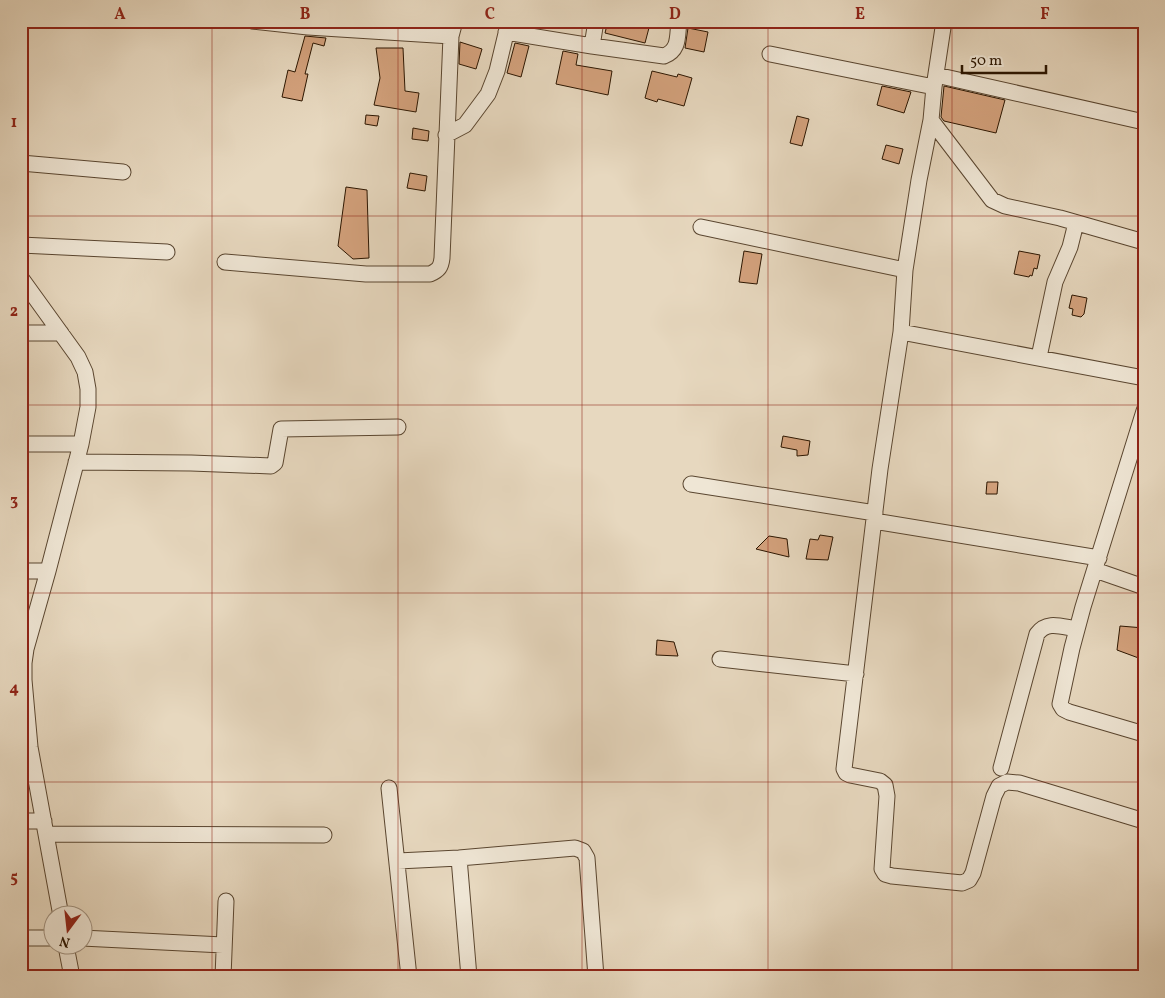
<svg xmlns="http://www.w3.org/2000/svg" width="1165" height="998" font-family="Vollkorn,serif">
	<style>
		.building { fill: #d4a27d; stroke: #2b1500 }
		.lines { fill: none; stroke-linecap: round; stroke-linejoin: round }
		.minor-casing { stroke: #5a4630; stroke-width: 17 }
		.minor { stroke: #efe6d5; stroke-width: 15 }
		.grid { fill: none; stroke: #8f2418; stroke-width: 1; stroke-opacity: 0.55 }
		.neatline { fill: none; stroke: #8f2418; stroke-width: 2 }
		.grid-label { font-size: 16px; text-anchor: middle; font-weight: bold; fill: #8f2418 }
	</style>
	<rect width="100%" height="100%" fill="#e7d8bf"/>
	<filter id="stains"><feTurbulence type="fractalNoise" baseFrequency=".004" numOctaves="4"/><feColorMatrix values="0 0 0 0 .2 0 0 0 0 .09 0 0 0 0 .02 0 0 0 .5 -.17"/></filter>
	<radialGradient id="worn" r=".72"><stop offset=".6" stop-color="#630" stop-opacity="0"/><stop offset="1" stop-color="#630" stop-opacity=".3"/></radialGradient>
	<!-- building -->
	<path class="building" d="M 608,21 L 641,21 L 650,24 L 645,43 L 605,33 Z
		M 688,28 L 708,32 L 704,52 L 685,48 Z
		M 305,36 L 326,38 L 324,46 L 313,43 L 305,74 L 308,74 L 302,101 L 282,97 L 288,70 L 295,72 Z
		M 460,42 L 482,49 L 476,69 L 459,64 Z
		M 515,43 L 529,46 L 521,77 L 507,73 Z
		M 376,48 L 403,48 L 405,91 L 419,93 L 416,112 L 374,105 L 380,78 Z
		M 563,51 L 578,54 L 576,65 L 612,71 L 608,95 L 556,84 Z
		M 652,71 L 677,77 L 678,74 L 692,78 L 684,106 L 658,99 L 657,102 L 645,98 Z
		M 882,86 L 911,92 L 904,113 L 877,105 Z
		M 944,86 L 1005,100 L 996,133 L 944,121 L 941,117 Z
		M 366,115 L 379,116 L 377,126 L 365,124 Z
		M 797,116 L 809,119 L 802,146 L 790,143 Z
		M 413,128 L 429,131 L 428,141 L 412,139 Z
		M 886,145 L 903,149 L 899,164 L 882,159 Z
		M 410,173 L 427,176 L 425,191 L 407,188 Z
		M 346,187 L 367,190 L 369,258 L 353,259 L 338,246 Z
		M 744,251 L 762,254 L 757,284 L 739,282 Z
		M 1019,251 L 1040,255 L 1037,269 L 1034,268 L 1032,276 L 1030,275 L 1029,277 L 1014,274 Z
		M 1072,295 L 1087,298 L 1084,314 L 1081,317 L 1072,315 L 1073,309 L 1069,308 Z
		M 783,436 L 810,441 L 808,455 L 797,456 L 797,450 L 781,447 Z
		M 987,482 L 998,482 L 997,494 L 986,494 Z
		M 820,535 L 833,537 L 828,560 L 806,559 L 810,539 L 818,540 Z
		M 769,536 L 787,539 L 789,557 L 756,549 Z
		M 1120,626 L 1144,628 L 1144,660 L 1117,650 Z
		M 657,640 L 674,642 L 678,656 L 656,655 Z"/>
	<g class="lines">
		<defs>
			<path id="minor" d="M 252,21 L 308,27 L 451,36
				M 944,21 L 934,87 L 931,120 L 919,180 L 905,270 L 901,332 L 880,469 L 844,769 L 846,773 L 850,775 L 880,781 L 885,785 L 887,796 L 882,869 L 885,874 L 892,876 L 962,883 L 969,880 L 973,873 L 994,796 L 999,786 L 1007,782 L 1019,783 L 1144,821
				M 506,32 L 592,46 L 664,56 C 680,50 677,36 679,21
				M 592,46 L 596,21
				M 770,54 L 934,87
				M 936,75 L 1144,122
				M 931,120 L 992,200 L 1005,206 L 1060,218 L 1144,242
				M 446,135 L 465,125 L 488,94 L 497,71 L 509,21
				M 21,163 L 123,172
				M 701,227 L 905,270
				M 21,245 L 167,252
				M 225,262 L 366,274 L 430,274 C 439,270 441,267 442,258 L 451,36 L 455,21
				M 21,278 L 78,357 L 85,372 L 88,389 L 88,407 L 81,444 L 48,571 L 26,649 L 24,663 L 24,680 L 30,747 L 61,916
				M 901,332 L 1144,378
				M 21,333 L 61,333
				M 1039,357 L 1055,282 L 1070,247 L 1076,223
				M 1144,411 L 1083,607 L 1072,648 L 1060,704 L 1063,709 L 1069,712 L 1144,734
				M 21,444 L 81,444
				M 76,462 L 191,463 L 271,466 L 275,463 L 281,429 L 398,427
				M 691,484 L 875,513
				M 874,521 L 1099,558
				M 1095,570 L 1144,587
				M 21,571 L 48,571
				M 720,659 L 856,674
				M 1001,768 L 1037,634 C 1047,620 1062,627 1077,629
				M 389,788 L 409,977
				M 21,821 L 44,821
				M 46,834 L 324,835
				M 459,858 L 469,977
				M 398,861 L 459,858 L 575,848 L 583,851 L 587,858 L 596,977
				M 21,938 L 52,938
				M 82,938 L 223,945
				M 66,946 L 72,977
				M 223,977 L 226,901"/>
		</defs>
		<!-- minor casing -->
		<use href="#minor" class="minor-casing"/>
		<!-- minor -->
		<use href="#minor" class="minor"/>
	</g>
	<!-- grid -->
	<path class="grid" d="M 212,21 L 212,977M 398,21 L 398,977M 582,21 L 582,977M 768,21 L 768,977M 952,21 L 952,977M 21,216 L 1144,216M 21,405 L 1144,405M 21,593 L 1144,593M 21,782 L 1144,782"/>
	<!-- margin -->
	<rect width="1165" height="998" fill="none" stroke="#e7d8bf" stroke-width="55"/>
	<!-- north arrow -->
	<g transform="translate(68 930) rotate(195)"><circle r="24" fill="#efe6d5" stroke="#a19280"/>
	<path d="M0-4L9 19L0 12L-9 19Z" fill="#8f2418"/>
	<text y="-8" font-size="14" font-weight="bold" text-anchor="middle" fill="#2b1500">N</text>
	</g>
	<!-- scale -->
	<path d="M962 65v8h84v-8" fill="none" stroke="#2b1500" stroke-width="2.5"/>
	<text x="970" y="65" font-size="15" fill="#2b1500" stroke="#efe6d5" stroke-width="4" paint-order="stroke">50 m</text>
	<rect x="28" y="28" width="1110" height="942" class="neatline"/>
	<g class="grid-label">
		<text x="120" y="19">A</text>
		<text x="305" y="19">B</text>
		<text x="490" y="19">C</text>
		<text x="675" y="19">D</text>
		<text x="860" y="19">E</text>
		<text x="1045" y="19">F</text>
		<text x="14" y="127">1</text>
		<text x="14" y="316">2</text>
		<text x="14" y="505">3</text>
		<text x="14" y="693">4</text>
		<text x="14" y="882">5</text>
	</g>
	<rect width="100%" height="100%" filter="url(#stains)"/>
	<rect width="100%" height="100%" fill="url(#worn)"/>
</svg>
